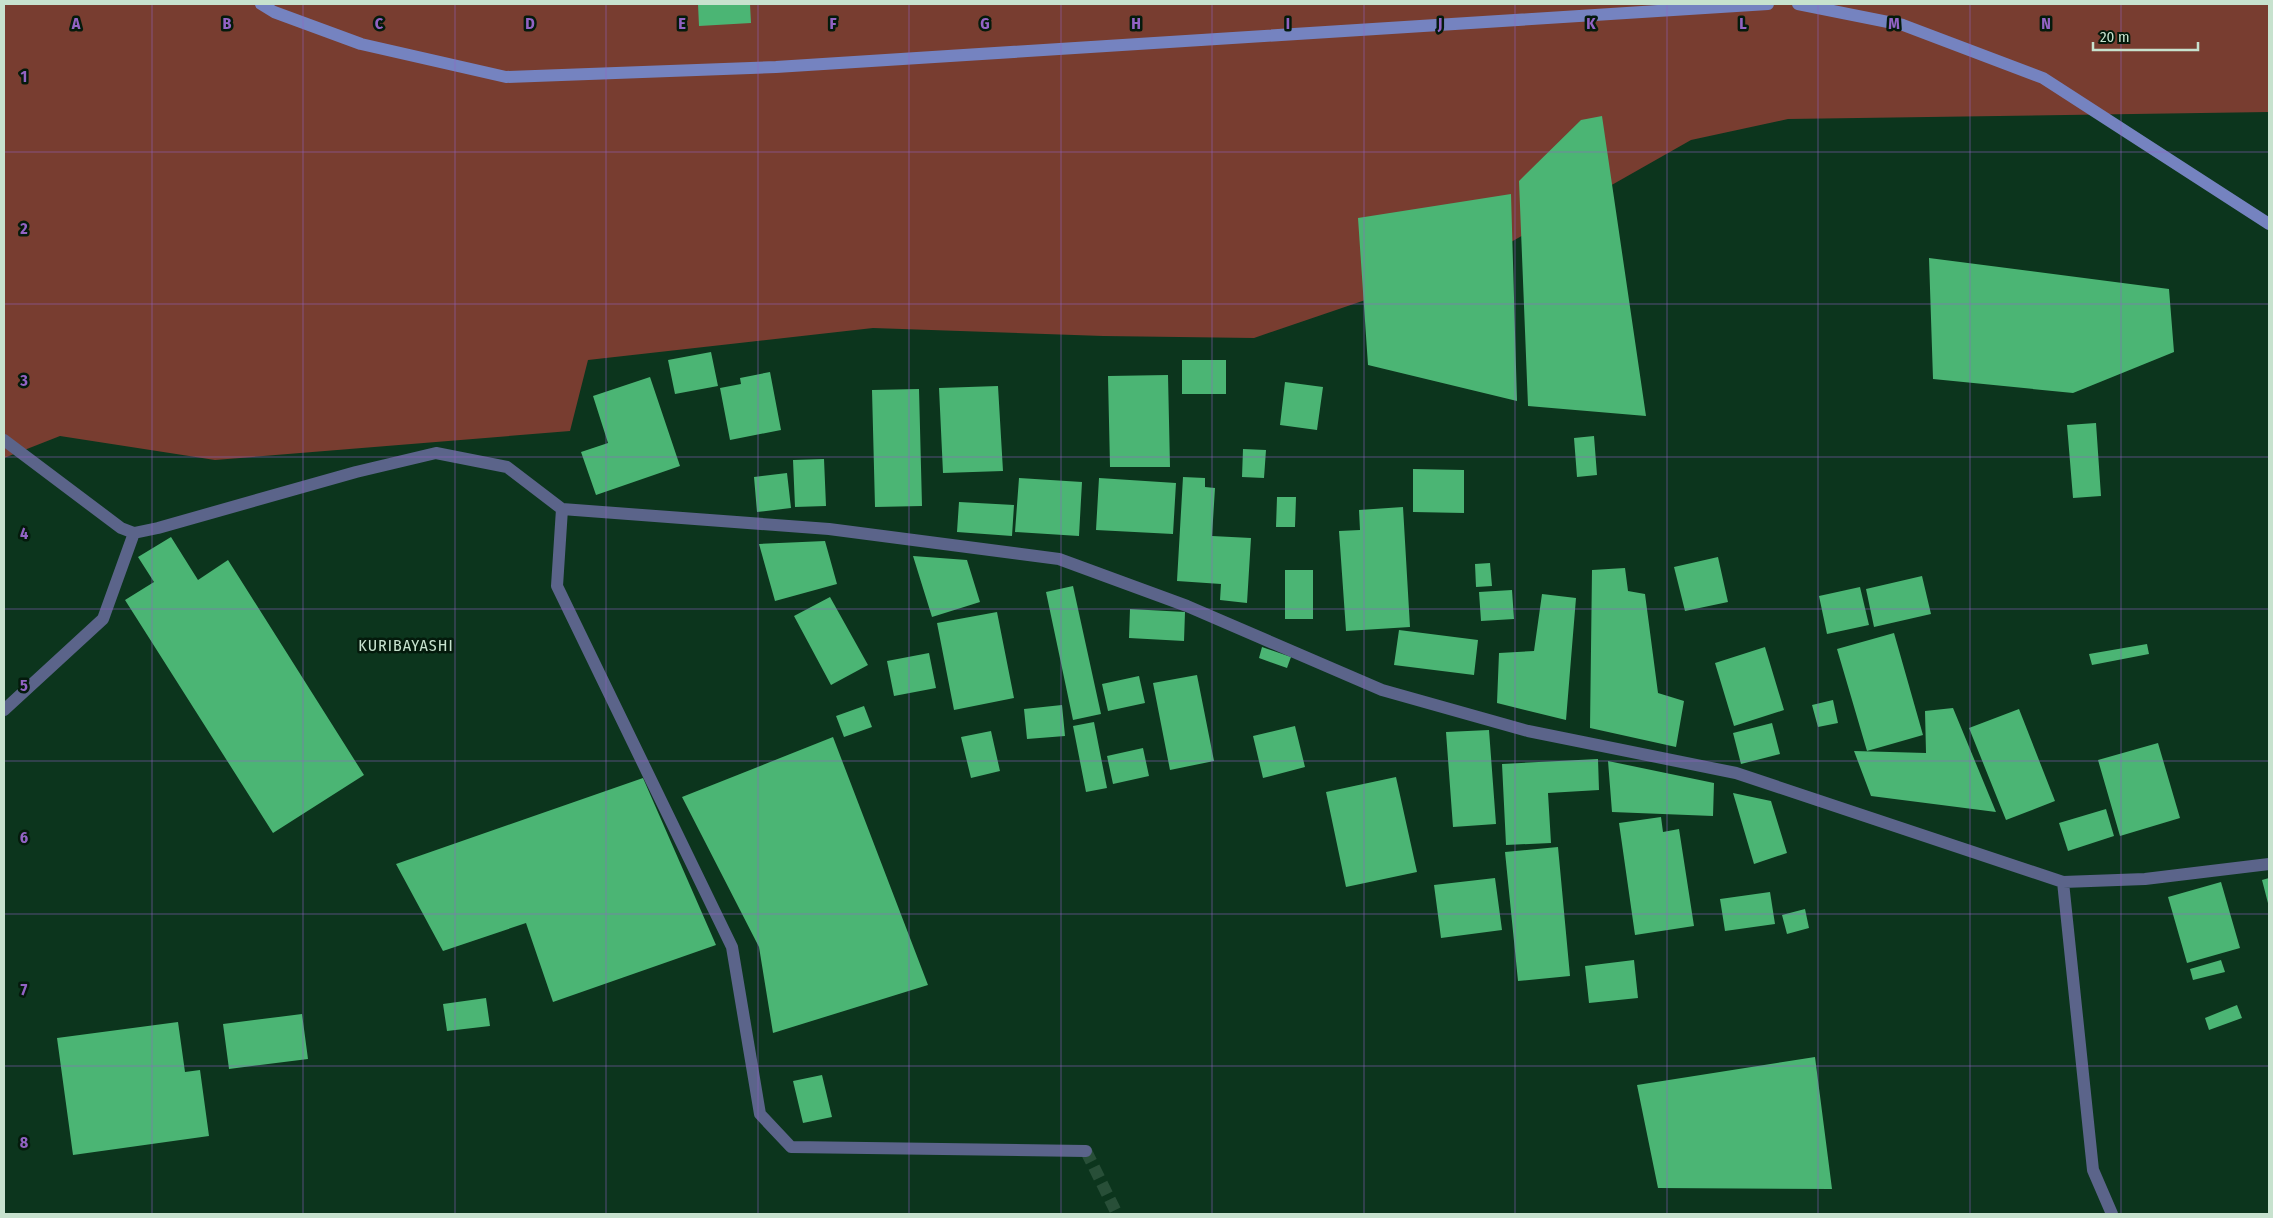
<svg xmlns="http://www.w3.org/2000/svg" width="2273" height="1218" font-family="'Fira Sans Condensed',sans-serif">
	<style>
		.green { fill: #783d30 }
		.building { fill: #4bb574 }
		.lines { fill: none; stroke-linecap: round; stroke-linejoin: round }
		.street-tunnel { stroke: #284f38; stroke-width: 12; stroke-dasharray: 12 6; stroke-linecap: butt }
		.street { stroke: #5b648a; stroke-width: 12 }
		.secondary { stroke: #7583c0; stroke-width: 12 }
		.grid { fill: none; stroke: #9263c4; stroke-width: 1; stroke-opacity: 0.55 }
		.labels { text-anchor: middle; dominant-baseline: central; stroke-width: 5; stroke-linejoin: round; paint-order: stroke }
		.quarter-label { font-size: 16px; letter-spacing: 1px; fill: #c7e2ce; stroke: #041a0c }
		.grid-label { font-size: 16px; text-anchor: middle; font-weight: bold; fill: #9263c4; stroke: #041a0c; stroke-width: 5; stroke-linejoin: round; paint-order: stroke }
	</style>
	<rect width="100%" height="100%" fill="#0c351d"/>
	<!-- green -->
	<path class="green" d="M 4,4 L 2269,4 L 2269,112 L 1788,119 L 1691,140 L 1474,263 L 1254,338 L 1103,336 L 873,328 L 588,360 L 570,431 L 215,460 L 60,436 L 4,458 Z"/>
	<!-- building -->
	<path class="building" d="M 698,4 L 750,4 L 751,23 L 699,26 Z
		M 1602,116 L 1646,416 L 1528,406 L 1519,181 L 1581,120 Z
		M 1511,194 L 1517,401 L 1368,365 L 1358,218 Z
		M 1929,258 L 2169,289 L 2174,352 L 2073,393 L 1933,379 Z
		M 711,352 L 718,386 L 675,394 L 668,360 Z
		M 1182,360 L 1226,360 L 1226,394 L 1182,394 Z
		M 770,372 L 781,430 L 730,440 L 720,388 L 741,384 L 740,378 Z
		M 1168,375 L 1170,467 L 1110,467 L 1108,376 Z
		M 650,377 L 680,466 L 596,495 L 581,452 L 608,443 L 593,396 Z
		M 1285,382 L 1323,387 L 1317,430 L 1280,425 Z
		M 998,386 L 1003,471 L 943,473 L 939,388 Z
		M 919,389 L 922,506 L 875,507 L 872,390 Z
		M 2096,423 L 2101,496 L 2073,498 L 2067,425 Z
		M 1594,436 L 1597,475 L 1577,477 L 1574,438 Z
		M 1243,449 L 1266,450 L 1264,478 L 1242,477 Z
		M 824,459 L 826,506 L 795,507 L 793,460 Z
		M 1413,469 L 1464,470 L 1464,513 L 1413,512 Z
		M 787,473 L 791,508 L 757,512 L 754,477 Z
		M 1183,477 L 1205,478 L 1205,487 L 1215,488 L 1212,536 L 1251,538 L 1247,603 L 1220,600 L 1221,584 L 1177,581 Z
		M 1019,478 L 1082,482 L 1079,536 L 1015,532 Z
		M 1099,478 L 1176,483 L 1173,534 L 1096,530 Z
		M 1277,497 L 1296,497 L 1295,527 L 1276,527 Z
		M 959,502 L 1014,505 L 1012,536 L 957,532 Z
		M 1403,507 L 1410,627 L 1346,631 L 1339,531 L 1360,530 L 1359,510 Z
		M 171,537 L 198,580 L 228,560 L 364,775 L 273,833 L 125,600 L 154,582 L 138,557 Z
		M 825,541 L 837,584 L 775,601 L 759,544 Z
		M 913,556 L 967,560 L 980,602 L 932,617 Z
		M 1718,557 L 1728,602 L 1685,611 L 1674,567 Z
		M 1490,563 L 1492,586 L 1476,587 L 1475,564 Z
		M 1625,568 L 1628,591 L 1645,594 L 1658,693 L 1684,701 L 1676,747 L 1590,728 L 1592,570 Z
		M 1285,570 L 1313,570 L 1313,619 L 1285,619 Z
		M 1922,576 L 1931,614 L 1874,627 L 1866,589 Z
		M 1073,586 L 1101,714 L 1073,720 L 1046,592 Z
		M 1860,587 L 1869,625 L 1827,634 L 1819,596 Z
		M 1512,590 L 1514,619 L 1481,621 L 1479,592 Z
		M 1542,594 L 1576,598 L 1566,720 L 1497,703 L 1499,653 L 1534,651 Z
		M 830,597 L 868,665 L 831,685 L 794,616 Z
		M 1130,609 L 1185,612 L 1184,641 L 1129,638 Z
		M 997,612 L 1014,698 L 954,710 L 937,623 Z
		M 1399,630 L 1478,640 L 1474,675 L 1394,665 Z
		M 1894,633 L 1923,735 L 1867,751 L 1837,649 Z
		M 2147,644 L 2149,654 L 2092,665 L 2089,654 Z
		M 1262,647 L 1291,657 L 1287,668 L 1259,658 Z
		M 1765,647 L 1784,710 L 1734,726 L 1715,663 Z
		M 929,653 L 936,688 L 894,696 L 887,661 Z
		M 1197,675 L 1214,761 L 1170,770 L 1153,683 Z
		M 1139,676 L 1145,703 L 1108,711 L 1102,684 Z
		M 1833,700 L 1838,723 L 1818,727 L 1812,705 Z
		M 1062,705 L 1065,736 L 1027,739 L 1024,709 Z
		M 864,706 L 872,727 L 844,737 L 836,716 Z
		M 1953,708 L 1996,812 L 1871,796 L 1854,751 L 1926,753 L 1925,711 Z
		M 2019,709 L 2055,801 L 2006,820 L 1969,728 Z
		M 1094,722 L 1107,788 L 1086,792 L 1073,726 Z
		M 1772,723 L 1780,754 L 1741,764 L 1733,733 Z
		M 1295,726 L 1305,767 L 1263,778 L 1253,736 Z
		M 1489,730 L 1496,824 L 1453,827 L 1446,732 Z
		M 991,731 L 1000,771 L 971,778 L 961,737 Z
		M 833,737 L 928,985 L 773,1033 L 759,947 L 682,797 Z
		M 2158,743 L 2180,818 L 2120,836 L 2098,760 Z
		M 1143,748 L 1149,776 L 1113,784 L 1107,756 Z
		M 1598,759 L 1599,790 L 1548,793 L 1551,843 L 1506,845 L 1502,764 Z
		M 1608,761 L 1714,783 L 1713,816 L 1612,812 Z
		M 1396,777 L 1417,872 L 1346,887 L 1326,792 Z
		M 643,778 L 716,945 L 553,1002 L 526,923 L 443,951 L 396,864 Z
		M 1733,793 L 1771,801 L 1787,853 L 1754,864 Z
		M 2106,809 L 2114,836 L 2068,851 L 2059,823 Z
		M 1661,817 L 1663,832 L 1679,829 L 1694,926 L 1635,935 L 1619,823 Z
		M 1558,847 L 1570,976 L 1518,981 L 1505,852 Z
		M 1495,878 L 1502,930 L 1441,938 L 1434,885 Z
		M 2269,878 L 2269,907 L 2262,880 Z
		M 2221,882 L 2240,948 L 2187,963 L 2168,897 Z
		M 1770,892 L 1775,924 L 1725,931 L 1720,899 Z
		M 1805,909 L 1809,928 L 1787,934 L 1782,915 Z
		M 1634,960 L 1638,998 L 1589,1003 L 1585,966 Z
		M 2221,960 L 2225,972 L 2193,980 L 2190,969 Z
		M 486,998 L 490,1026 L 447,1031 L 443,1004 Z
		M 2237,1005 L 2242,1018 L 2209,1030 L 2205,1018 Z
		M 302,1014 L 308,1059 L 229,1069 L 223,1024 Z
		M 178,1022 L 185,1072 L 200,1070 L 209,1136 L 73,1155 L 57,1038 Z
		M 1815,1057 L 1832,1189 L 1658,1188 L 1637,1085 Z
		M 822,1075 L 832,1117 L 803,1123 L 793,1081 Z"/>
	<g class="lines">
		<!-- street-tunnel -->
		<path class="street-tunnel" d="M 1086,1151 L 1117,1214"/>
		<!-- street -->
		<path class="street" d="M 4,440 L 121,528 L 134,533 L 158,528 L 356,472 L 436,453 L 507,467 L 562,509 L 829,529 L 1059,559 L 1187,606 L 1382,690 L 1528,731 L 1736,773 L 2063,882 L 2145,879 L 2269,864
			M 562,509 L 557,586 L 732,947 L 760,1114 L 791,1147 L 1086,1151
			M 4,710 L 103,619 L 134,533
			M 2063,882 L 2093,1170 L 2112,1214"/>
		<!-- secondary -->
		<path class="secondary" d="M 261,4 L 274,12 L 361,44 L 506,77 L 776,67 L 1768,4
			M 1798,4 L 1903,25 L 2043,78 L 2269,224"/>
	</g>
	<!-- grid -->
	<path class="grid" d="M 152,4 L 152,1214M 303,4 L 303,1214M 455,4 L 455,1214M 606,4 L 606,1214M 758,4 L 758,1214M 909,4 L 909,1214M 1061,4 L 1061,1214M 1212,4 L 1212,1214M 1364,4 L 1364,1214M 1515,4 L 1515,1214M 1667,4 L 1667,1214M 1818,4 L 1818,1214M 1970,4 L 1970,1214M 2121,4 L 2121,1214M 4,152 L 2269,152M 4,304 L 2269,304M 4,457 L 2269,457M 4,609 L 2269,609M 4,761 L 2269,761M 4,914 L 2269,914M 4,1066 L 2269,1066"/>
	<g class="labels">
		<!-- quarter labels -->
		<g class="quarter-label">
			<text x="406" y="645">KURIBAYASHI</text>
		</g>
	</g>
	<g class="grid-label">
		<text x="76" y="29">A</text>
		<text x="227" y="29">B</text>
		<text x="379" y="29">C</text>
		<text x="530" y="29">D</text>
		<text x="682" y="29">E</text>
		<text x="833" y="29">F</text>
		<text x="985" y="29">G</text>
		<text x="1136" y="29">H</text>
		<text x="1288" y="29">I</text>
		<text x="1440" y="29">J</text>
		<text x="1591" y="29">K</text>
		<text x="1743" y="29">L</text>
		<text x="1894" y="29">M</text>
		<text x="2046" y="29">N</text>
		<text x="24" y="82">1</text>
		<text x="24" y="234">2</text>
		<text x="24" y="386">3</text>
		<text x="24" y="539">4</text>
		<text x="24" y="691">5</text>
		<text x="24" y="843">6</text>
		<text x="24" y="995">7</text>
		<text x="24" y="1148">8</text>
	</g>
	<!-- border -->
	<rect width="2273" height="1218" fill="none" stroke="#c7e2ce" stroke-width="10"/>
	<!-- scale -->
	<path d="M2093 42v8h105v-8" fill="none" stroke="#c7e2ce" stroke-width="2.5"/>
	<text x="2100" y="42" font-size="15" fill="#c7e2ce" stroke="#041a0c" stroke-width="4" paint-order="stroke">20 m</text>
</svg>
